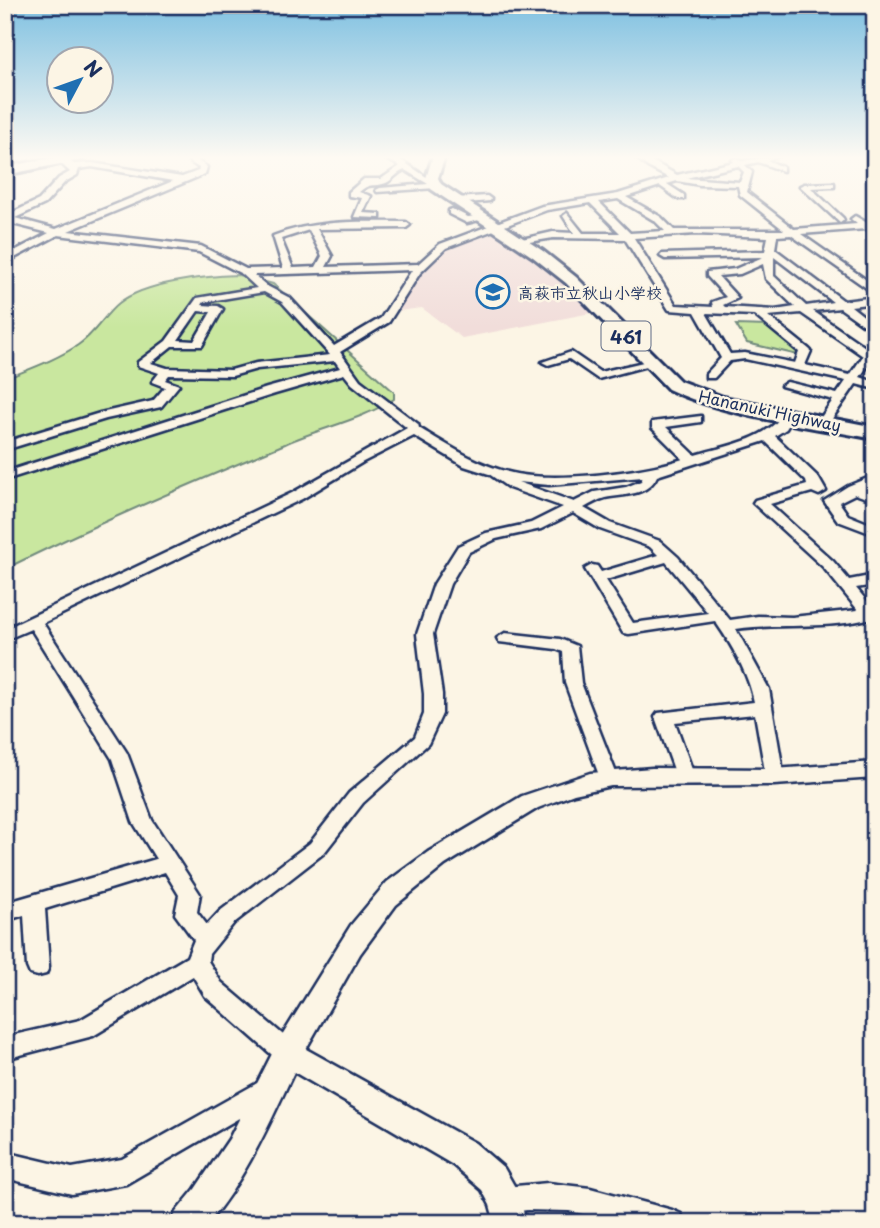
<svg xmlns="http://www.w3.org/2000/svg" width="880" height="1228" font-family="'Playpen Sans','Klee One',sans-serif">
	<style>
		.built { fill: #f1ddda }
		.green { fill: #c9e79f; stroke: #728b7e; stroke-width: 2 }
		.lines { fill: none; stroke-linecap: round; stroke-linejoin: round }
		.minor-casing { stroke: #1b2f5e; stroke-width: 5 }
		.tertiary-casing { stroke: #1b2f5e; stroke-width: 5 }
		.primary-casing { stroke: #1b2f5e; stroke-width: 6 }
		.trunk-casing { stroke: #1b2f5e; stroke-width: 6 }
		.minor { fill: #fcf5e5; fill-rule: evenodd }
		.tertiary { fill: #fcf5e5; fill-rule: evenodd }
		.primary { fill: #fcf5e5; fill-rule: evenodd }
		.trunk { fill: #fcf5e5; fill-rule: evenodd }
		.labels { text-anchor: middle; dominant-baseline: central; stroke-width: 5; stroke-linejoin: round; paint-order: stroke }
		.far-poi-label { font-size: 16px; font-weight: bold; fill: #1b2f5e; stroke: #fcf5e5; text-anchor: start }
		.far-street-label { font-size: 16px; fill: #1b2f5e; stroke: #fcf5e5 }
		.shield { fill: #fcf5e5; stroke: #5e6a86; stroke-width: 2 }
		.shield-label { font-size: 18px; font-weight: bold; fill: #1b2f5e }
	</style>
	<rect width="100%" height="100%" fill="#fcf5e5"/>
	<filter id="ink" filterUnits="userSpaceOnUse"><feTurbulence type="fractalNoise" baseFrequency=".0143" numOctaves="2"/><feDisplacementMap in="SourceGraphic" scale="14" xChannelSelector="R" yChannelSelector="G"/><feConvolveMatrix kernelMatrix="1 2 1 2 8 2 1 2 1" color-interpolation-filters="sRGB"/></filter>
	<g filter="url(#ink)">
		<!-- built -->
		<path class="built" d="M 499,231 L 560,277 L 596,312 L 462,338 L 422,308 L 398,311 L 427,264 L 448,248 Z"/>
		<!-- green -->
		<path class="green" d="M 238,275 L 273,284 L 394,392 L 394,399 C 362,420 320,428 285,444 C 191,484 97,523 5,569 L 5,379 C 29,369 56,360 78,345 C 95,334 104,315 119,303 C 145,282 206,276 238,275 Z
			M 736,325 L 768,326 L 799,348 L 798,355 L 747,343 Z"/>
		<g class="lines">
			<defs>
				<path id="minor" d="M 53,156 L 62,156 L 74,164 L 92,163 L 182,177 L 198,171 L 199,168 L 190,162 L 190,156 L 198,156 L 198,161 L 207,167 L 205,174 L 68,231 L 201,246 L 246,269 L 283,268 L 273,236 C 316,219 360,222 406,222 L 410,225 L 406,228 L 317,229 L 332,256 L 326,267 L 418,264 L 440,244 L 542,206 L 618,194 L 669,178 L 648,167 L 634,156 L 643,156 L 677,175 L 734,162 L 732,160 L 736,158 L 741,161 L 779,156 L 767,160 L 783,167 L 783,171 L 758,162 L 745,165 L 752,172 L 747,192 L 794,229 L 857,224 L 851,219 L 855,216 L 869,224 L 870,226 L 866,229 L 801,234 L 875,286 L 875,294 L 791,235 L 777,236 L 775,249 L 844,301 L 875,297 L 875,303 L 851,306 L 875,325 L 875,333 L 840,308 L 813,311 L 871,351 L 875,350 L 875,362 L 871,361 L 860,377 L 875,382 L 875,389 L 856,384 L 827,426 L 823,427 L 817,423 L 833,400 L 781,386 L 787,382 L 837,394 L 846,381 L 745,359 L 730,361 L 714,378 L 706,378 L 706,374 L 721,358 L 695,312 L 669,310 L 625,239 L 553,238 L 518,244 L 513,241 L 553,232 L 574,233 L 563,216 L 567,213 L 583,233 L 620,233 L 590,203 L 547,210 L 446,248 L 420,273 L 389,322 L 340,352 L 360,380 L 418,424 L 419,428 C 449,446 478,465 512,473 C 554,483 643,472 683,459 L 652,428 L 652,422 L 701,416 L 701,422 L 666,427 L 695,455 C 724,446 766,441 784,413 L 792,413 L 794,416 L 786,429 L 775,436 L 818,477 L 826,491 L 819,495 L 812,492 L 770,504 L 833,561 L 849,580 L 875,575 L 875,585 L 856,588 L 875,611 L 875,617 C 831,630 781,623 736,629 L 769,689 L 784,777 L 782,782 L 775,784 L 768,782 L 766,777 L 755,714 L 675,722 L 694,775 L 692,780 L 685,782 L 678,780 L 676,775 L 655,717 L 658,713 L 754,702 C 749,674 731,644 715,621 L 629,634 L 623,633 L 585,569 L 592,565 L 597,566 L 601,572 L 658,555 L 650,547 L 600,529 L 573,513 L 541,529 L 496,539 L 469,552 L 450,584 L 433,634 L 442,694 L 442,714 L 428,744 L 363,803 L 324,853 L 234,923 L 209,954 L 208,961 L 221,982 L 295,1045 L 299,1053 L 295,1061 L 287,1064 L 279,1061 L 205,996 L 193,976 L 93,1036 L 5,1059 L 5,1037 L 80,1020 L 187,957 L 194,940 L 175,914 L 179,895 L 165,872 L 45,909 L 49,967 L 46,974 L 38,976 L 30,974 L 27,967 L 24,915 L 5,921 L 5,903 L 156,859 L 133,822 L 112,759 L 31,629 L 5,640 L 5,629 L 292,493 L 407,428 L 352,384 L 344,374 L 275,394 L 5,480 L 5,472 L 267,388 L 340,368 L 335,361 L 257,369 L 232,376 L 169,375 L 165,380 L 179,385 L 161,407 L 106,419 L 5,450 L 5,442 L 100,413 L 153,401 L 165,387 L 152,382 L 159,373 L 138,366 L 138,362 L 166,341 L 197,298 L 257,288 L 242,274 L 199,252 L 58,235 L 5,263 L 5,256 L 49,233 L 5,222 L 5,216 L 39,200 L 59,178 L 70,172 ZM 738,166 L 744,172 L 740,182 L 686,178 ZM 92,167 L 173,181 L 56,229 L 15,218 L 45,204 L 65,182 L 77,175 L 79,169 ZM 677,181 L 700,185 L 738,186 L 740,195 L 784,230 L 674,230 L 661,217 L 626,197 L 660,186 L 678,199 L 684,199 L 684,195 L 667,184 ZM 618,199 L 655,221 L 665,231 L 630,233 L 599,202 ZM 309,230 L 322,256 L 316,267 L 293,268 L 281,239 ZM 696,234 L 768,237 L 765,251 L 662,254 L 660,256 L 665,259 L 763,257 L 735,269 L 707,272 L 707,276 L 726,297 L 712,302 L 713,307 L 676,305 L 634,238 ZM 774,257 L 833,302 L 806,306 L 774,276 ZM 763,264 L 766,279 L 795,307 L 775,310 L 725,307 L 723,305 L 738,298 L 718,276 L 740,274 ZM 412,270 L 381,318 L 334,346 L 290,298 L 267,286 L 254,275 ZM 264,292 L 282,302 L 330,355 L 256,363 L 231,370 L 167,368 L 151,363 L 172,346 L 202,346 L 223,309 L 218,306 L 202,305 L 204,302 ZM 198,311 L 211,312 L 194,341 L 178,340 ZM 706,313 L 754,315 L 799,352 L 795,363 L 745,353 L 730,354 ZM 801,313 L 863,356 L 850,375 L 805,365 L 811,351 L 809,349 L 768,316 ZM 414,436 L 464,466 L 489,474 L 509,488 L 563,507 L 531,523 L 486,533 L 458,546 L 434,584 L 417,634 L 424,694 L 424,714 L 415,737 L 349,793 L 310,843 L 220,911 L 207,925 L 197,912 L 200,894 L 152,820 L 127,753 L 43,623 L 302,499 L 363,462 ZM 765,441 L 806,481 L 807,485 L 755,500 L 753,503 L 823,567 L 858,610 L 792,617 L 758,616 L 730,620 L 678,557 L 660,541 L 610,523 L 584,508 C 591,504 598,500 605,498 C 625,494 648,496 657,476 ZM 643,477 L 641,481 L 626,487 L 594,492 L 574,502 L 518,482 L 549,485 ZM 666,562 L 708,613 L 633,623 L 606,580 Z
					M 380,156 L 398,158 L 440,186 L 436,188 L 377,192 L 376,190 L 380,188 L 428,184 L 405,170 C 397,172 393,180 386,183 C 373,188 372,181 359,192 L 371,196 L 363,213 L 380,214 L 380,218 L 354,217 L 362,198 L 349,196 L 349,192 L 364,179 L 381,179 L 400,166 Z
					M 834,183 L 834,187 L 831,187 L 811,188 L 843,218 L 844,220 L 840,223 L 800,186 L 804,184 Z
					M 487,196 L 491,199 L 490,201 L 455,204 L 451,201 L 455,198 Z
					M 452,209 L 468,217 L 483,215 L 487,218 L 467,223 L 449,214 L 449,210 Z
					M 571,352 L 600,372 L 652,360 L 658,363 L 598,379 L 569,359 L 548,365 L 542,362 Z
					M 875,475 L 875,484 L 866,489 L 875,492 L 875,501 L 855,494 L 839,502 L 848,515 L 875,526 L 875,535 L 838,521 L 824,501 L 848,486 Z
					M 505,633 L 560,639 L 577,646 L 581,683 L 618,778 L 616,783 L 609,785 L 602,783 L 600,778 L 565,683 L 563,652 L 556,649 L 499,642 L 497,638 Z
					M 268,1077 L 277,1080 L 280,1088 L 277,1096 L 126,1184 L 72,1194 L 5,1178 L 5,1152 L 72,1168 L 122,1159 Z
					M 548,1183 L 590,1188 L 672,1210 L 681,1214 L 685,1223 L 625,1223 L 569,1211 L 527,1210 L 505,1213 L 496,1209 L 492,1200 L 496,1191 L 505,1187 Z"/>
				<path id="tertiary" d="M 875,762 L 875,778 L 774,785 L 611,786 L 574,794 L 538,808 L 445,865 L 396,905 L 360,954 L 306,1049 L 475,1143 L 504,1168 L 516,1189 L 527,1223 L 495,1223 L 490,1205 L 482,1190 L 453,1165 L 294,1072 C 269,1124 246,1178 208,1223 L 171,1223 L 176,1212 L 195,1189 L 229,1139 L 277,1044 L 351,925 L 387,882 L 428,852 L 522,796 L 590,773 L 652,768 L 774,769 Z"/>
				<path id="primary" d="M 62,156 L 86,156 L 80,160 L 5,175 L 5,167 Z"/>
				<path id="trunk" d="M 433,156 L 445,156 L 438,178 L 441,184 L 543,251 L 576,277 L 680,381 L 723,397 L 875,427 L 875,439 C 809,426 727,417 668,389 L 566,283 L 533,257 L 431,189 L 426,178 Z"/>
			</defs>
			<!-- minor casing -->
			<use href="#minor" class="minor-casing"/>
			<!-- tertiary casing -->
			<use href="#tertiary" class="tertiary-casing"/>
			<!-- primary casing -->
			<use href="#primary" class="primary-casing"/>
			<!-- trunk casing -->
			<use href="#trunk" class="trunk-casing"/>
			<!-- minor -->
			<use href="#minor" class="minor"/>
			<!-- tertiary -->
			<use href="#tertiary" class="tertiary"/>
			<!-- primary -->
			<use href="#primary" class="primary"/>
			<!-- trunk -->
			<use href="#trunk" class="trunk"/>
		</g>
	</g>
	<!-- sky -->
	<linearGradient id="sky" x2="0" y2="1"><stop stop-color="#7ec0e1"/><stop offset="0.48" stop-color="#fefaf3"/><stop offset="1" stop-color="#fefaf3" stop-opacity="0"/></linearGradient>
	<rect width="880" height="328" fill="url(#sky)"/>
	<!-- icons -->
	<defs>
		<symbol id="school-ring" viewBox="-11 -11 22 22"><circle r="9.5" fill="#fcf5e5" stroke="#1f6fb2" stroke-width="1.5"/><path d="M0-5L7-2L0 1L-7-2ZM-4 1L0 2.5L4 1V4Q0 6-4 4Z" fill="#1f6fb2"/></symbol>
	</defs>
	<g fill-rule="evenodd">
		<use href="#school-ring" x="474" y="273" width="38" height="38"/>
	</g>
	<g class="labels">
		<!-- far-poi labels -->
		<g class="far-poi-label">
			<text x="518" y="292">高萩市立秋山小学校</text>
		</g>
		<!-- far-street labels -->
		<g class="far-street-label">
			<text transform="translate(770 410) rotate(12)">Hananuki Highway</text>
		</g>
		<!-- shield labels -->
		<rect class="shield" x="601.5" y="321.5" width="49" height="29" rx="5"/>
		<g class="shield-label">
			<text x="626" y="336">461</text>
		</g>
	</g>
	<!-- margin -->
	<rect width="880" height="1228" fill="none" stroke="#fcf5e5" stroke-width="28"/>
	<rect x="14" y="14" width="852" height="1200" fill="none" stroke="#1b2f5e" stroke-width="2.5" filter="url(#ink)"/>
	<!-- north arrow -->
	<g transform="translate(80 80) rotate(49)"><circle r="33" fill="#fcf5e5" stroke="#a2a6af" stroke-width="2"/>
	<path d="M0-5L12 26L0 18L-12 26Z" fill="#1f6fb2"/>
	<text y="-10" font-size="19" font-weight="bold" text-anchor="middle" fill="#1b2f5e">N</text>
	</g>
</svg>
